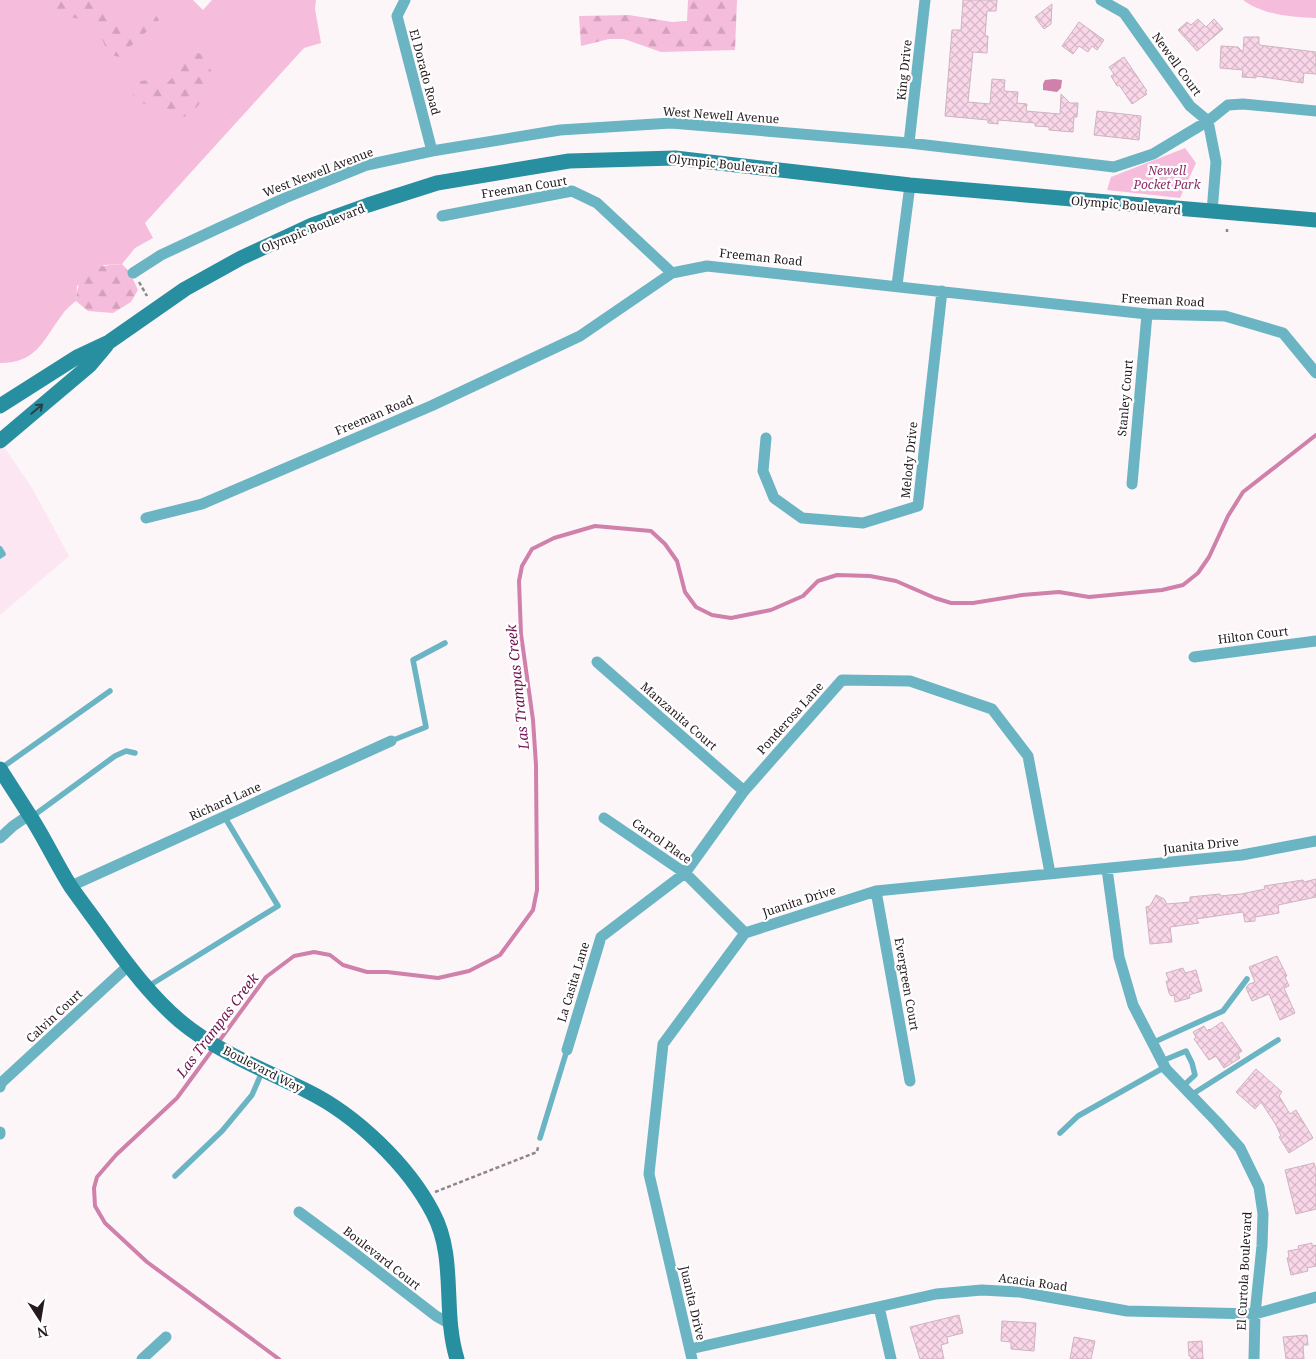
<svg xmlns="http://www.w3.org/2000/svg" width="1316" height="1359" font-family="'Noto Serif',serif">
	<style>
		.built { fill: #fce6f1 }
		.green { fill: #f6bcdb }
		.forest { fill: url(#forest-firs) }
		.water { fill: #cf80ab }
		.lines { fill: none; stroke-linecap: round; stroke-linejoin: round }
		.stream { stroke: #cf80ab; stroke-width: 4 }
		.building { fill: url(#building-cross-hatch); stroke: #cfb3c1 }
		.path { stroke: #8e868a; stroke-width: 2.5; stroke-dasharray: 4 2.5; stroke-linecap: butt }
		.lane { stroke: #6ab4c4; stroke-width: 5.5 }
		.street { stroke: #6ab4c4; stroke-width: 11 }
		.secondary { stroke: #288fa1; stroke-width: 15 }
		.oneway { stroke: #25434c }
		.labels { text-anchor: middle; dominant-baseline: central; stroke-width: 4.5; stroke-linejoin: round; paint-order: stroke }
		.street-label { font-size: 12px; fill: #241a1f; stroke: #fff }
		.park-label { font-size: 12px; font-style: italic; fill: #8b2e67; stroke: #fff }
		.water-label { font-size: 14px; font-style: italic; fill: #711250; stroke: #fff }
	</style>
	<defs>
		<pattern id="forest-firs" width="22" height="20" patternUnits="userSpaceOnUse" patternTransform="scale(1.25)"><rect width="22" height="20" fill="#f6bcdb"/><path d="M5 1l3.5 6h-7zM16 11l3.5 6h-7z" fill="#d3a1bc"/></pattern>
		<pattern id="building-cross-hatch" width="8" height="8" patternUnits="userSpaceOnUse" patternTransform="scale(1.25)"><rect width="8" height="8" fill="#f9d6e8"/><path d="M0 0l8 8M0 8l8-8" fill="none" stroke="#d5b7c7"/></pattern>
	</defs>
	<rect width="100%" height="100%" fill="#fcf6f9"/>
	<!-- built -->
	<path class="built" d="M 0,441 L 32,488 L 69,556 L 0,615 Z"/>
	<!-- green -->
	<path class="green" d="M 0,0 L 193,0 L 203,10 L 212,0 L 316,0 L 315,9 L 321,43 L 304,48 L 145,223 L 153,238 L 135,248 L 122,264 L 104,265 L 77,286 L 76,301 C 71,305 65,310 62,315 C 43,340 37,363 0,363 Z
		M 1243,0 L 1316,0 L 1316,18 C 1292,17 1263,15 1243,0 Z
		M 1185,148 L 1196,163 L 1180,198 L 1107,190 L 1111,177 Z"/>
	<!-- forest -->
	<path class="forest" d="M 47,0 L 98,0 L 109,22 L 126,29 L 140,19 L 154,13 L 159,20 L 119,57 L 109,54 L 101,37 L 81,19 L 68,17 L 57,10 Z
		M 688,0 L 737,0 L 735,50 L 661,52 L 624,39 L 609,39 L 581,46 L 579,16 L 629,15 L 672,22 L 687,21 Z
		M 188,52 L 204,54 L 213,75 L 198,106 L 184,117 L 164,115 L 134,98 L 132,90 L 140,81 L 152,80 L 168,82 L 181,69 Z
		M 122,264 L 130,273 L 138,290 L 131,302 L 113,313 L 88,311 L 76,301 C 78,269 93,266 122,264 Z"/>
	<!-- water -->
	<path class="water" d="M 1054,79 L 1062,80 L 1061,88 L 1057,92 L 1043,90 L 1043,84 L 1045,80 Z"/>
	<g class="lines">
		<!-- stream -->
		<path class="stream" d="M 217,1044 L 266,977 L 294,956 L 314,952 L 330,955 L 343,965 L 367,972 L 387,972 L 438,978 L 469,971 L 500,955 L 533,910 L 537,890 L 536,765 L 533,720 L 521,634 L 519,581 L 522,566 L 532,549 L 554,538 L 595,526 L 651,531 L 665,544 L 677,561 L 685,592 L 696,607 L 712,615 L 731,618 L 771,610 L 803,596 L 818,581 L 837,575 L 870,576 L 896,581 L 935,598 L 951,603 L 973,603 L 1022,595 L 1059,592 L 1089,597 L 1162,590 L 1183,585 L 1198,573 L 1209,557 L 1228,516 L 1243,492 L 1316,435
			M 213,1049 L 177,1098 L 116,1155 L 97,1177 L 94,1188 L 95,1206 L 105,1223 L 147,1262 L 279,1359"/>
	</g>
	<!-- building -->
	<path class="building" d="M 963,0 L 997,0 L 996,11 L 987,11 L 985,36 L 988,36 L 987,53 L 973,52 L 968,102 L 990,104 L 992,79 L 1005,80 L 1004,91 L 1018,92 L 1017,103 L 1027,104 L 1026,111 L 1060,114 L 1061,94 L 1070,103 L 1078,103 L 1077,117 L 1074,117 L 1073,132 L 1049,130 L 1049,127 L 1035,126 L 1035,123 L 998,120 L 998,124 L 988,123 L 988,120 L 945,116 L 952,30 L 961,30 Z
		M 1052,4 L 1051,24 L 1044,29 L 1035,17 Z
		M 1198,19 L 1206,27 L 1214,19 L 1223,29 L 1197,51 L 1178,30 L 1187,22 L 1191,25 Z
		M 1079,22 L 1104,40 L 1097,50 L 1092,46 L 1088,52 L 1079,46 L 1073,54 L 1062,46 Z
		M 1244,37 L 1259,37 L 1259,45 L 1316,52 L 1316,74 L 1304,73 L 1303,83 L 1256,76 L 1256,78 L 1242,77 L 1243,70 L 1220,68 L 1221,46 L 1238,47 L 1243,52 Z
		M 1124,57 L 1147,91 L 1145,92 L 1147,94 L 1132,104 L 1119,85 L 1117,86 L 1111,76 L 1114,74 L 1109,67 Z
		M 1097,111 L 1141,116 L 1139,140 L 1094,135 Z
		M 1316,879 L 1316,897 L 1278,905 L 1279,913 L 1255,917 L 1255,921 L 1245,922 L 1243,912 L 1196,919 L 1199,923 L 1170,927 L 1172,942 L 1150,944 L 1146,907 L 1150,906 L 1156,895 L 1164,899 L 1167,904 L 1190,902 L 1190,897 L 1220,894 L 1220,896 L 1241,894 L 1265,889 L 1264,886 L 1303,880 L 1304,882 Z
		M 1277,956 L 1287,976 L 1285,977 L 1289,986 L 1284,988 L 1295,1013 L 1280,1020 L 1269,994 L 1252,1001 L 1246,988 L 1249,984 L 1255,982 L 1249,967 Z
		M 1183,968 L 1185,973 L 1196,970 L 1202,991 L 1189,995 L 1190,998 L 1175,1002 L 1174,995 L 1171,996 L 1169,993 L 1166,981 L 1169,981 L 1166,973 Z
		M 1222,1022 L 1242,1051 L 1238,1054 L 1240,1058 L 1224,1068 L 1216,1056 L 1209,1060 L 1194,1039 L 1196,1037 L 1193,1032 L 1204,1026 L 1207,1031 L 1209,1029 L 1210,1030 Z
		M 1256,1069 L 1282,1092 L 1279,1096 L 1290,1114 L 1296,1110 L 1313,1138 L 1289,1153 L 1279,1137 L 1281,1136 L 1276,1125 L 1261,1102 L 1255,1109 L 1236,1092 Z
		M 1314,1163 L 1316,1170 L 1316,1209 L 1296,1214 L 1285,1170 Z
		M 1312,1243 L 1312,1246 L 1316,1245 L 1316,1266 L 1307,1268 L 1308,1271 L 1291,1275 L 1287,1258 L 1289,1257 L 1288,1251 L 1299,1249 L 1298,1246 Z
		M 959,1315 L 963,1333 L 947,1337 L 948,1343 L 941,1345 L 944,1359 L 920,1359 L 910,1327 Z
		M 1002,1321 L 1036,1323 L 1034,1351 L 1011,1349 L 1011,1342 L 1001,1341 Z
		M 1307,1335 L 1308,1345 L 1303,1345 L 1304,1359 L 1286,1359 L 1283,1337 Z
		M 1074,1337 L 1095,1341 L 1091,1359 L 1070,1359 Z
		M 1202,1341 L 1203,1359 L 1191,1359 L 1191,1356 L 1189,1356 L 1188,1342 Z"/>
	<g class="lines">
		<!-- path -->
		<path class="path" d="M 1227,232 L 1227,229
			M 139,282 L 147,296
			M 435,1192 L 537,1152 L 538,1147"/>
		<!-- lane -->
		<path class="lane" d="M 0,549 L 3,554 L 0,556
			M 391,741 L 426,727 L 413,660 L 445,643
			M 0,769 L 110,691
			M 33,816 L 115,756 L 126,751 L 135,753
			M 147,987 L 278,906 L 224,816
			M 1152,1043 L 1223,1011 L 1247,979
			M 1162,1061 L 1186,1051 L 1192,1063 L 1195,1075 L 1183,1086
			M 1191,1095 L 1278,1040
			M 1060,1133 L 1078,1116 L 1165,1067
			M 540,1138 L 567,1050
			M 175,1176 L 222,1131 L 252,1095 L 262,1072"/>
		<!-- street -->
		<path class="street" d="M 405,0 L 397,16 L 432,151
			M 1101,0 L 1124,13 L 1190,106 L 1208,121 L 1216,162 L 1212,212
			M 909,143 L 925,0
			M 442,216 L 572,191 L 597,203 L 672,273
			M 133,273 L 161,255 L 221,227 L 285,198 L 367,165 L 432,151 L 560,130 L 671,123 L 909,143 L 1114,167 L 1153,154 L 1208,121 L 1228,105 L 1243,104 L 1316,111
			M 897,285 L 910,185
			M 766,438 L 763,471 L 774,498 L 802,518 L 863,523 L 918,506 L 942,291
			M 1132,484 L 1147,314
			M 146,518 L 202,504 L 431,406 L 580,336 L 672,273 L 707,266 L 1147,314 L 1225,316 L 1283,333 L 1316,373
			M 1194,657 L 1316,641
			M 597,662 L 744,791
			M 604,818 L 685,873 L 745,933
			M 0,838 L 13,826 L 29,815
			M 1107,869 L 1119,957 L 1133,1005 L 1166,1069 L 1217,1122 L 1240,1148 L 1259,1187 L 1263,1214 L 1262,1246 L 1255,1314 L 1254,1359
			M 71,886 L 391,741
			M 876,891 L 910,1081
			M 567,1050 L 601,937 L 685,873 L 744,791 L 842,680 L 910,681 L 992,709 L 1028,756 L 1050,873
			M 0,1087 L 1,1083 L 128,966
			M 0,1132 L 0,1134
			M 299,1212 L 353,1252 L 436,1316 L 450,1324
			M 879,1307 L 891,1359
			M 690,1349 L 936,1294 L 982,1290 L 1020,1292 L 1127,1311 L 1255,1314 L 1316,1297
			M 142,1359 L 166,1337
			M 692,1359 L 649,1174 L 663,1044 L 745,933 L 876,891 L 1242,855 L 1316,841"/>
		<!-- secondary -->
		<path class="secondary" d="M 0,406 L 77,357 L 109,342 L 185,289 L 241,258 L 312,225 L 368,205 L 437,183 L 569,161 L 675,158 L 910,185 L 1316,220
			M 0,441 L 90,365 L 106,346
			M 0,769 C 11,786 21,802 32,819 C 46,841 57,865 71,887 C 83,904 96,921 108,938 C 130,968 152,997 180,1021 C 217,1052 265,1070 307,1091 C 356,1115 408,1165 433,1213 C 457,1258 442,1311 457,1359"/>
	</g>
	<!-- one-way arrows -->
	<defs><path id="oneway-shaft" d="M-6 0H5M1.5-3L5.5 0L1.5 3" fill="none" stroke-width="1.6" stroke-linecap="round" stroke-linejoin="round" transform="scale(1.25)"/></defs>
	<use class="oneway" href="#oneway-shaft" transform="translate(37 409) rotate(-40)"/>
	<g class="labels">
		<!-- street labels -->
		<g class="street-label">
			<text transform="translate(1177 64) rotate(54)">Newell Court</text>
			<text transform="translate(904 70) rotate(-84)">King Drive</text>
			<text transform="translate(425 72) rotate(75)">El Dorado Road</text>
			<text transform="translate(721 115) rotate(4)">West Newell Avenue</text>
			<text transform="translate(723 164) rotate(6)">Olympic Boulevard</text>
			<text transform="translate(318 172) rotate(-21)">West Newell Avenue</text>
			<text transform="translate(524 187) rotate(-9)">Freeman Court</text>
			<text transform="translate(1126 205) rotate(5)">Olympic Boulevard</text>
			<text transform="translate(313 228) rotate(-22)">Olympic Boulevard</text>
			<text transform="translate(761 257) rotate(6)">Freeman Road</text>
			<text transform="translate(1163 300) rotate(3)">Freeman Road</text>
			<text transform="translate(1125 398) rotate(-85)">Stanley Court</text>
			<text transform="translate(374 415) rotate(-23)">Freeman Road</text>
			<text transform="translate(909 460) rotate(-84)">Melody Drive</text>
			<text transform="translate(1253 635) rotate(-7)">Hilton Court</text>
			<text transform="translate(679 716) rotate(41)">Manzanita Court</text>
			<text transform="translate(790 718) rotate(-48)">Ponderosa Lane</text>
			<text transform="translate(225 801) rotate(-24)">Richard Lane</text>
			<text transform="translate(662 841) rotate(35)">Carrol Place</text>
			<text transform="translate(1201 845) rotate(-6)">Juanita Drive</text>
			<text transform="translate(799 901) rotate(-18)">Juanita Drive</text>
			<text transform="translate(573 982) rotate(-73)">La Casita Lane</text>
			<text transform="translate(907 984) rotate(80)">Evergreen Court</text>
			<text transform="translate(54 1016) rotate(-43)">Calvin Court</text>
			<text transform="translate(263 1069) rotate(27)">Boulevard Way</text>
			<text transform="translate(382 1258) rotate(38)">Boulevard Court</text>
			<text transform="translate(1244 1271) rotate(-87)">El Curtola Boulevard</text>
			<text transform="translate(1033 1282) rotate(8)">Acacia Road</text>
			<text transform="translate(693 1303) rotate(77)">Juanita Drive</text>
		</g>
		<!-- park labels -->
		<g class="park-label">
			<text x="1167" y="170">Newell<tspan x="1167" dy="14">Pocket Park</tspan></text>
		</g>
		<!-- water labels -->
		<g class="water-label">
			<text transform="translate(517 687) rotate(-96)">Las Trampas Creek</text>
			<text transform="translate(217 1025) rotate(-53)">Las Trampas Creek</text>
		</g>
	</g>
	<!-- north arrow -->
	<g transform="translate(40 1319) rotate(168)" stroke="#ffffff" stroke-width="4" paint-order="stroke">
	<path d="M0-4L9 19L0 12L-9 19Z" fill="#241a1f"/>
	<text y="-8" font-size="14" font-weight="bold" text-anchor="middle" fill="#241a1f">N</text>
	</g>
</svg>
